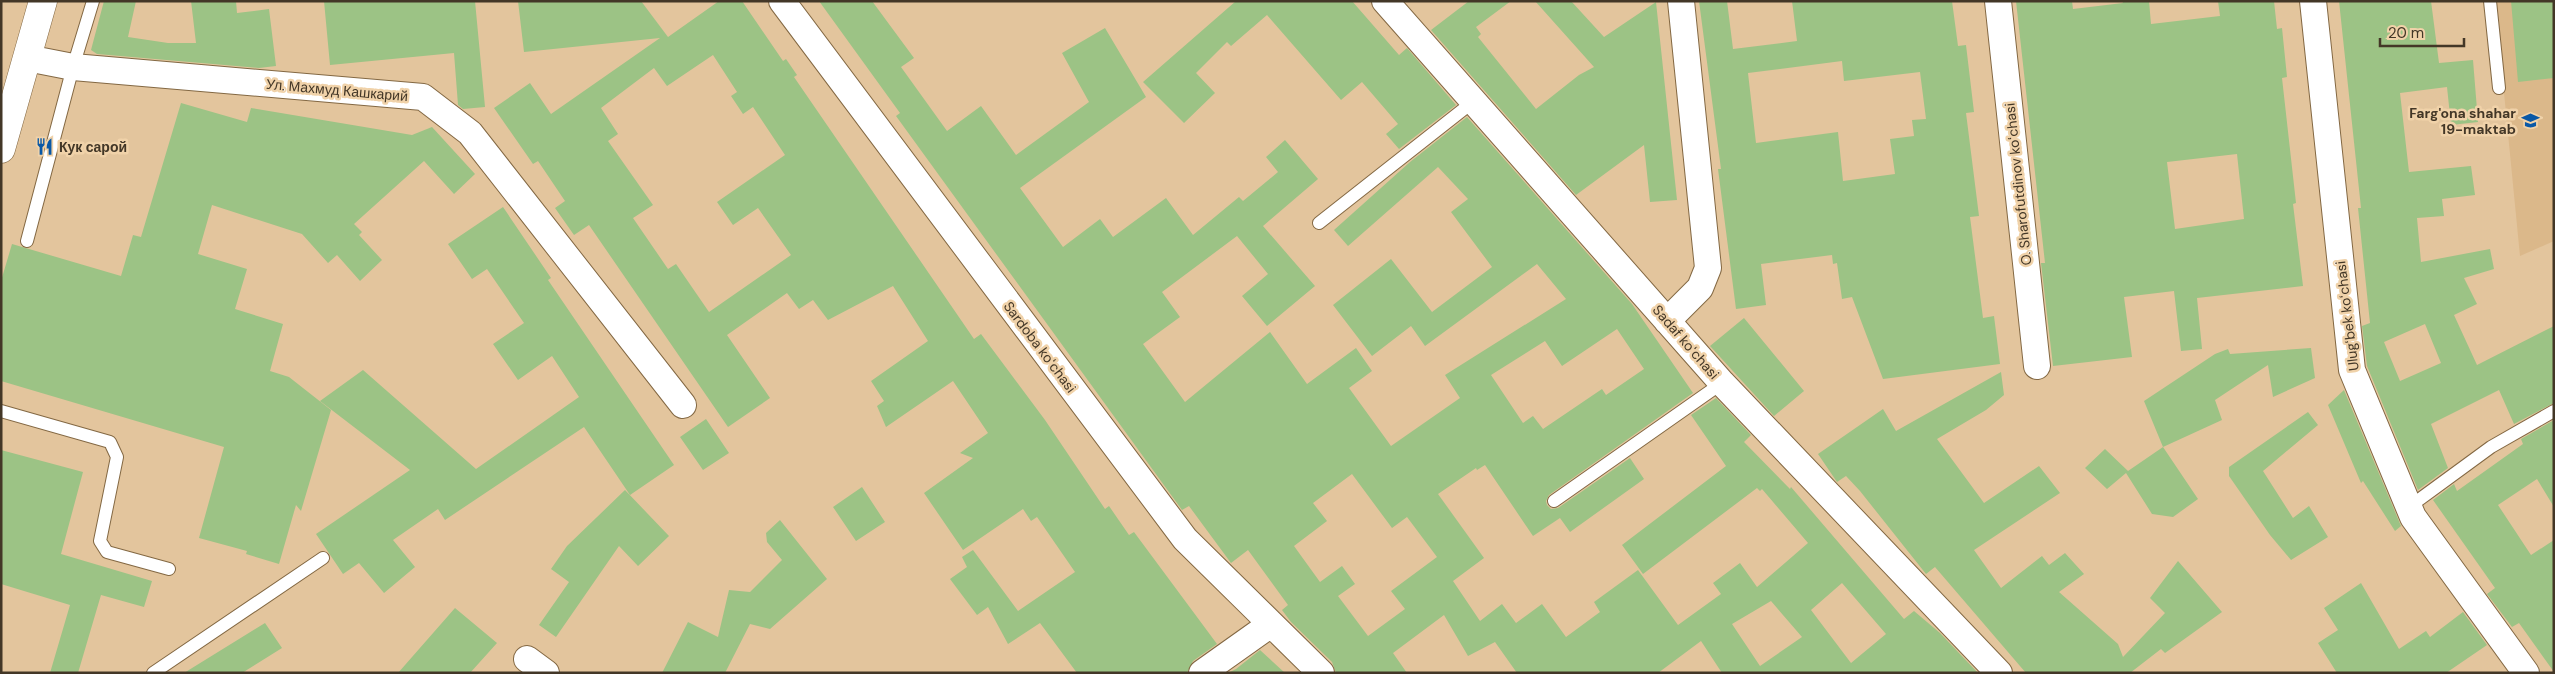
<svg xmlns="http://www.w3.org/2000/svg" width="2555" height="674" font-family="'DM Sans',sans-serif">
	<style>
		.built { fill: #dbb88a }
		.building { fill: #9cc385; fill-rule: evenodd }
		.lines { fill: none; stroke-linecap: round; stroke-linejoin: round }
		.lane-casing { stroke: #836843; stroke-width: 14 }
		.street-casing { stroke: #836843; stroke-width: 28 }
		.highway-casing { stroke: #836843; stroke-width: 29 }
		.lane { stroke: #fff; stroke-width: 12 }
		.street { stroke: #fff; stroke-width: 26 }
		.highway { stroke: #fff; stroke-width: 28 }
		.labels { text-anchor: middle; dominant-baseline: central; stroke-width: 5; stroke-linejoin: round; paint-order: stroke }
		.street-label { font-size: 14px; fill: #433727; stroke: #f0d2a9 }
		.poi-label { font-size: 14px; font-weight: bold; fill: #433727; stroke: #f0d2a9; text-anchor: end }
	</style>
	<rect width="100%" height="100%" fill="#e3c59d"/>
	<!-- built -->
	<path class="built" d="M 2495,1 L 2554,1 L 2554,241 L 2520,256 Z"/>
	<!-- building -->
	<path class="building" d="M 104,1 L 136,1 L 128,37 L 168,43 L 196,43 L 191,1 L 236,1 L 237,13 L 269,9 L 276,66 L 259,68 L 97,54 L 91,50 Z
		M 324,1 L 475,1 L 485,107 L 463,109 L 458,105 L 454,53 L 330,65 Z
		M 518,1 L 641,1 L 668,37 L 719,1 L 742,1 L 783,61 L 786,59 L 797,75 L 794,77 L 974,339 L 981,334 L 1045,420 L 1105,509 L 1109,506 L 1129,535 L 1134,532 L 1217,644 L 1193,661 L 1187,673 L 1077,673 L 1040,623 L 1008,644 L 988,607 L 977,615 L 950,579 L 967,567 L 962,557 L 973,550 L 1018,611 L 1075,572 L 1037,517 L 1031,521 L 1023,509 L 963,550 L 924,493 L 973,458 L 960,453 L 988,433 L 953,381 L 886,427 L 877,406 L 884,401 L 871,381 L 928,341 L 893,286 L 828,320 L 813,300 L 799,309 L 787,293 L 727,335 L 770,398 L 728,427 L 589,225 L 574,235 L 555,208 L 565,201 L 538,161 L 533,164 L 494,108 L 530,83 L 551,114 L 660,38 L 524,52 ZM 713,55 L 737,92 L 731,96 L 743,114 L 753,107 L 785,155 L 717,202 L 733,225 L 758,208 L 791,255 L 709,312 L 676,264 L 668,269 L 633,218 L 653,205 L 608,141 L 618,134 L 601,108 L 654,68 L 667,86 Z
		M 819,1 L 872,1 L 914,58 L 901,67 L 947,131 L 981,106 L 1016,155 L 1089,102 L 1062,53 L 1105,28 L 1146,97 L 1020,188 L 1063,247 L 1100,219 L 1113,237 L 1166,198 L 1193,235 L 1239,197 L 1243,201 L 1278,172 L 1266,157 L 1285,140 L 1318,179 L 1263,226 L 1315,286 L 1267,326 L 1242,296 L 1268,274 L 1237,236 L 1162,292 L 1180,317 L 1143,344 L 1185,402 L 1270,332 L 1307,384 L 1356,348 L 1372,371 L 1349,388 L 1391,446 L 1460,398 L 1445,375 L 1566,299 L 1537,264 L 1425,346 L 1411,326 L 1372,356 L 1333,305 L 1391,259 L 1432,312 L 1492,267 L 1451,212 L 1468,199 L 1438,167 L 1348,246 L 1334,230 L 1410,162 L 1467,117 L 1632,304 L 1693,393 L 1549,495 L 1546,501 L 1547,505 L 1551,509 L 1558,508 L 1630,458 L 1644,479 L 1570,532 L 1560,518 L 1533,536 L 1485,465 L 1477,470 L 1476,468 L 1438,494 L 1484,558 L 1453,581 L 1480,621 L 1502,604 L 1516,623 L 1542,604 L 1566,637 L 1600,612 L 1594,602 L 1638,570 L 1678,625 L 1721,594 L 1713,583 L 1740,563 L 1757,587 L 1808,543 L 1762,489 L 1760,491 L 1757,488 L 1643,574 L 1622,545 L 1726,466 L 1691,415 L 1716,398 L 1751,435 L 1744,442 L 1790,489 L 1791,487 L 1904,619 L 1914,611 L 1940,633 L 1978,673 L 1722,673 L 1701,641 L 1658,673 L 1517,673 L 1495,642 L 1468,656 L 1444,615 L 1393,653 L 1407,673 L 1336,673 L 1332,662 L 1291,622 L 1282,610 L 1288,605 L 1248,550 L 1231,563 L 1189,506 L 1182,510 L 896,116 L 900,113 ZM 1617,329 L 1644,369 L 1606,395 L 1602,389 L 1543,429 L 1533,416 L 1523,423 L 1491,375 L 1545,341 L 1562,366 ZM 1352,474 L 1392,528 L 1407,517 L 1437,557 L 1391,591 L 1405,609 L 1368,636 L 1338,596 L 1355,584 L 1342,566 L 1320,582 L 1294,546 L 1327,521 L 1313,503 ZM 1842,583 L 1886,634 L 1851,663 L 1811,610 ZM 1771,601 L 1802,637 L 1760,666 L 1732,624 Z
		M 1236,1 L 1352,1 L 1399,55 L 1407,48 L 1456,105 L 1399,149 L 1386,134 L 1398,124 L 1362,82 L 1341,100 L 1267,15 L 1231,46 L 1227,42 L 1196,73 L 1215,93 L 1184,123 L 1143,82 Z
		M 1469,1 L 1511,1 L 1476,27 L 1481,34 L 1478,37 L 1536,109 L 1579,75 L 1594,67 L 1535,1 L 1571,1 L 1604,37 L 1656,2 L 1677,200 L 1650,202 L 1644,145 L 1576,195 L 1431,30 Z
		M 1699,1 L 1727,1 L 1733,49 L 1797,41 L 1792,1 L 1952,1 L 1958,46 L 1966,45 L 1974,112 L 1966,113 L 1979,216 L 1970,217 L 1983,318 L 1994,316 L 2000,364 L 1883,379 L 1852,297 L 1842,299 L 1837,263 L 1833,264 L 1832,255 L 1761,264 L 1766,305 L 1736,309 L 1718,169 L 1721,169 ZM 1842,61 L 1844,81 L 1920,72 L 1926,119 L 1912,120 L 1914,136 L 1890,139 L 1895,174 L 1843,181 L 1838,132 L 1756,143 L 1748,73 Z
		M 2016,1 L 2072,1 L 2073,9 L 2123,3 L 2122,1 L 2149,1 L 2151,24 L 2220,16 L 2218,1 L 2274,1 L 2277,29 L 2282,28 L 2287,77 L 2282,78 L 2296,203 L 2293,204 L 2303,286 L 2197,298 L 2202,349 L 2181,351 L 2174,291 L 2124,297 L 2132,357 L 2053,366 L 2041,263 L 2045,263 ZM 2237,154 L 2244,219 L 2175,229 L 2167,162 Z
		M 2339,1 L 2431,1 L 2439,63 L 2473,60 L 2478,122 L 2451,125 L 2447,87 L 2400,93 L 2409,172 L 2471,166 L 2475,195 L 2442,199 L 2444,216 L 2417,218 L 2421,262 L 2490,249 L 2494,269 L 2464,278 L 2477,304 L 2454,315 L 2477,365 L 2554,326 L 2554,403 L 2514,424 L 2499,390 L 2431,424 L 2448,468 L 2418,490 L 2367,366 L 2362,326 L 2370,323 L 2358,208 L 2361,208 ZM 2425,324 L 2441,363 L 2400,381 L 2384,342 Z
		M 2511,1 L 2554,1 L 2554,78 L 2518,82 Z
		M 181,103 L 247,122 L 251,108 L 412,135 L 432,127 L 475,174 L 454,194 L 424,161 L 354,224 L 362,232 L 359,235 L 382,260 L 360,281 L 337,255 L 328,263 L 302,234 L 212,205 L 198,254 L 247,269 L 235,309 L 283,324 L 270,371 L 289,377 L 331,410 L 301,511 L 296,505 L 279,564 L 246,554 L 247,551 L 199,538 L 224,447 L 1,381 L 1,281 L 12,244 L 121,276 L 133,235 L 141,237 Z
		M 503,207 L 551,278 L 548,280 L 674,465 L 630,495 L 584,427 L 445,520 L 438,509 L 393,540 L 415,567 L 384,593 L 359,563 L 343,574 L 316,534 L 410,470 L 320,401 L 363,370 L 476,469 L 579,397 L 552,356 L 518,380 L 493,344 L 524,323 L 487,269 L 472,279 L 448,244 Z
		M 1744,318 L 1804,391 L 1774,416 L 1710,346 Z
		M 2311,348 L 2315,378 L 2273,397 L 2268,365 L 2215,400 L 2222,420 L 2163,447 L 2144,401 L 2215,354 L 2228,349 L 2230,354 Z
		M 2001,372 L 2004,395 L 1986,410 L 1937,439 L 1984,503 L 2039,466 L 2060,493 L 1974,550 L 2001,588 L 2042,556 L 2049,565 L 2065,553 L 2084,574 L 2059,592 L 2118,644 L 2123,657 L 2165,613 L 2150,598 L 2178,561 L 2222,612 L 2165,653 L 2161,649 L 2130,673 L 2026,673 L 1935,567 L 1926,574 L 1860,491 L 1846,476 L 1837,482 L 1818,454 L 1883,409 L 1896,431 Z
		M 2344,390 L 2401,526 L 2395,531 L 2363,481 L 2361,483 L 2328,405 Z
		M 2308,412 L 2318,425 L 2263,471 L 2293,518 L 2309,506 L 2328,537 L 2291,560 L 2270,535 L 2229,476 L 2229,467 Z
		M 706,419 L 729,453 L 703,470 L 680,437 Z
		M 2554,420 L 2554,507 L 2537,479 L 2498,505 L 2531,555 L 2554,540 L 2554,672 L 2519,623 L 2512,627 L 2487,594 L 2495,588 L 2433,500 L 2454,484 L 2457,491 L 2523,444 L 2521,439 Z
		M 2163,447 L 2198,499 L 2173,517 L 2152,514 L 2126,473 L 2107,489 L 2085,468 L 2105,449 L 2128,471 Z
		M 1,450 L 83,472 L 61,554 L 152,581 L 144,607 L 101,595 L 78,673 L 50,673 L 70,605 L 1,584 Z
		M 862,487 L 885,522 L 856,541 L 833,507 Z
		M 625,490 L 669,536 L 638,566 L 619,546 L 556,637 L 539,625 L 569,582 L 551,569 L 567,546 Z
		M 780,520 L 827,579 L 770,629 L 750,624 L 725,673 L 662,673 L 688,622 L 718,637 L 729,590 L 750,592 L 782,560 L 767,542 L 766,533 Z
		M 2361,583 L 2399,649 L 2426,631 L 2430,637 L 2463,612 L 2487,645 L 2446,673 L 2337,673 L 2318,643 L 2338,630 L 2324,608 Z
		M 455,608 L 497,643 L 470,673 L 398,673 Z
		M 265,623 L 282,648 L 242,673 L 184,673 Z
		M 1260,650 L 1285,673 L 1228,673 L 1236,669 Z"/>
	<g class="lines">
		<defs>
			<path id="lane" d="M 2490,1 L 2499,88
				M 1319,223 L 1474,101
				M 27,241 L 73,67 L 93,1
				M 1,411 L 110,442 L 117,457 L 100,541 L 107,552 L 169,569
				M 1554,501 L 1722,383
				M 2409,507 L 2491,447 L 2554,411
				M 153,673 L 323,558"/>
			<path id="street" d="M 782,1 L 1185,539 L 1321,673
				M 1385,1 L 1722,383 L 1999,673
				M 1998,1 L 2037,366
				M 2313,1 L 2352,370 L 2413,517 L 2526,673
				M 27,58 L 73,67 L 423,97 L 470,133 L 683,405
				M 1667,321 L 1700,288 L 1708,268 L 1681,1
				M 527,659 L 546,673
				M 1202,673 L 1271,624"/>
			<path id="highway" d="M 1,149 L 43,1"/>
		</defs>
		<!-- lane casing -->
		<use href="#lane" class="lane-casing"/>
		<!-- street casing -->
		<use href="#street" class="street-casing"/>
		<!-- highway casing -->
		<use href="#highway" class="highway-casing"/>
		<!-- lane -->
		<use href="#lane" class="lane"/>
		<!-- street -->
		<use href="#street" class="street"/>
		<!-- highway -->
		<use href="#highway" class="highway"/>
	</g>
	<!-- icons -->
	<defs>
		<symbol id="school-bare" viewBox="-9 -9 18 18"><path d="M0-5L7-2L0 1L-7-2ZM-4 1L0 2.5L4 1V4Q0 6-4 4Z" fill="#0958a6" stroke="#f0d2a9" stroke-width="2.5" paint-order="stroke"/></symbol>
		<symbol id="restaurant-bare" viewBox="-9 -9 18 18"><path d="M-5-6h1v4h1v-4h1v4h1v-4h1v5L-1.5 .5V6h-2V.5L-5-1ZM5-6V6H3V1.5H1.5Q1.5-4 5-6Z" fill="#0958a6" stroke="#f0d2a9" stroke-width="2.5" paint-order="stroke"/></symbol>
	</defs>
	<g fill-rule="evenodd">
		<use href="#school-bare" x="2518" y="108" width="25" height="25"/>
		<use href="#restaurant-bare" x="32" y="134" width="25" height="25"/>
	</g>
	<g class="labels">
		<!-- street labels -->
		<g class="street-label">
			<text transform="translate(337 90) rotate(5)">Ул. Махмуд Кашкарий</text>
			<text transform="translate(2018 184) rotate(-96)">O. Sharofutdinov koʻchasi</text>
			<text transform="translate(2347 316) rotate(-97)">Ulugʻbek koʻchasi</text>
			<text transform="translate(1686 342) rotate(49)">Sadaf koʻchasi</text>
			<text transform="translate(1040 347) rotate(53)">Sardoba koʻchasi</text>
		</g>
		<!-- poi labels -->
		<g class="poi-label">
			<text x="2516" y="113">Farg'ona shahar<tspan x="2516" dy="16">19-maktab</tspan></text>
			<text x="59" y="147" text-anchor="start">Кук сарой</text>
		</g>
	</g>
	<!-- border -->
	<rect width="2555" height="674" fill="none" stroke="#433727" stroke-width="5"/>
	<!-- scale -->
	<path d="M2380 38v8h84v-8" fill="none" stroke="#433727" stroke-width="2.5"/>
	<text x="2388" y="38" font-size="15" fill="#433727" stroke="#f0d2a9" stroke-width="4" paint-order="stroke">20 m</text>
</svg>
